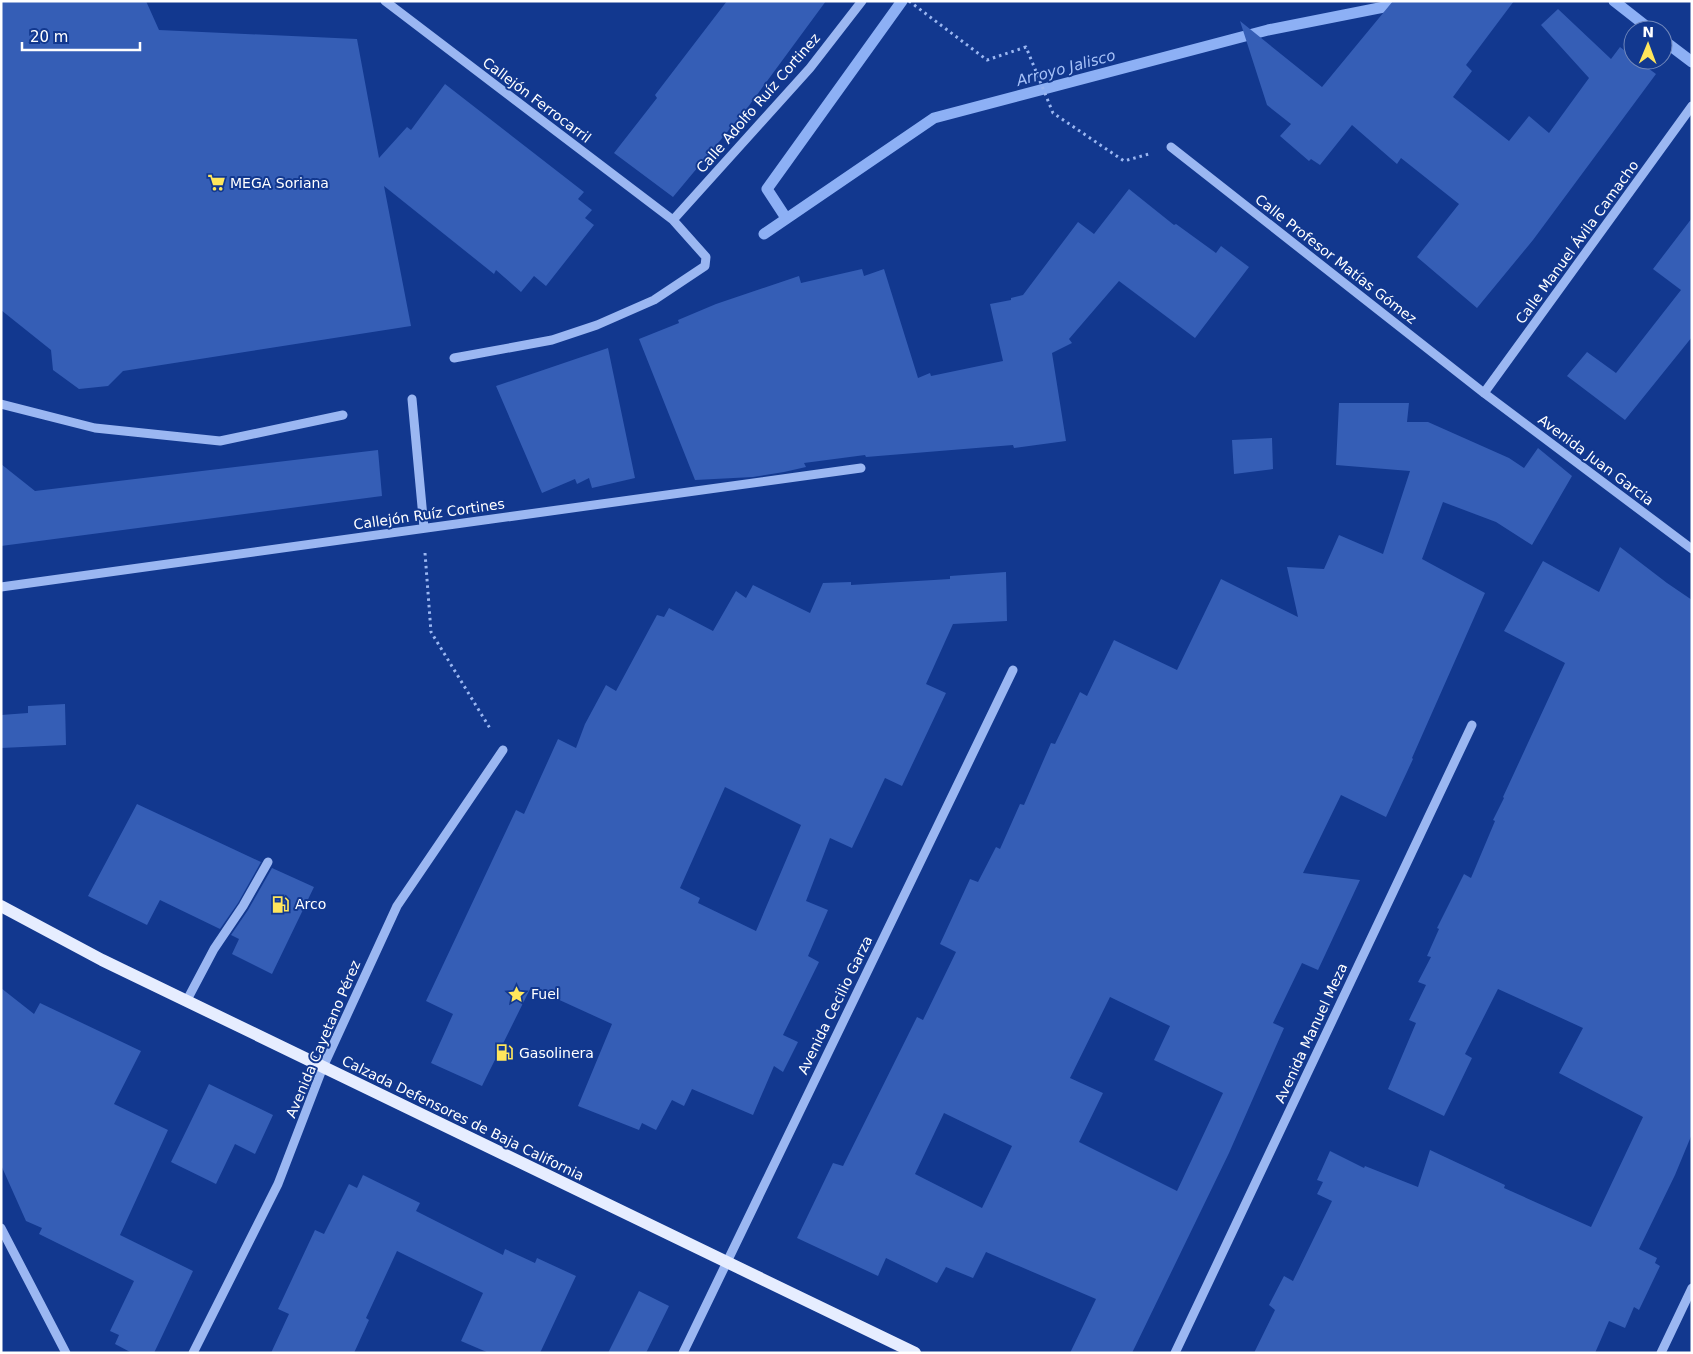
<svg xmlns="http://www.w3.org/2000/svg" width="1693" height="1354" font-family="'DejaVu Sans',sans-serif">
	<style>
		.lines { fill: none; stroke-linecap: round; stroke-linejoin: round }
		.stream { stroke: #8db0f5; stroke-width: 11 }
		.building { fill: #355eb6; fill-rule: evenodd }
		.path { stroke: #9bb7f2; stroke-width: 3; stroke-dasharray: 2.5 4; stroke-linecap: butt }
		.minor { stroke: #9bb7f2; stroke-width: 9 }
		.major { stroke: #e6edff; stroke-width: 12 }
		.labels { text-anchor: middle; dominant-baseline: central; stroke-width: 4; stroke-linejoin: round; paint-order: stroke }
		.street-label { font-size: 14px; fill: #fff; stroke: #12388f }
		.poi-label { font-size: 14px; fill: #fff; stroke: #12388f; text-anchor: start }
		.water-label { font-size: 15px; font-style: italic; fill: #a7c2f9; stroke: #12388f }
	</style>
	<rect width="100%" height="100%" fill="#12388f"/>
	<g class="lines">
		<!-- stream -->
		<path class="stream" d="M 1614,1 L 1651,30
			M 1663,40 L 1692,62
			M 786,218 L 767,189 L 902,1
			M 764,234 L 934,118 L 1268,30 L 1399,4 L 1403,2"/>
	</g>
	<!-- building -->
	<path class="building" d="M 1,1 L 146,1 L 159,30 L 357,39 L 379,158 L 407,127 L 411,130 L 445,84 L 584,192 L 578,199 L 592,210 L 585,218 L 594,225 L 546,286 L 534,276 L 521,292 L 496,270 L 494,274 L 384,186 L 411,326 L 123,371 L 108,386 L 79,389 L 53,370 L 51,350 L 1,310 Z
		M 727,1 L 826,1 L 748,107 L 673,197 L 614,153 L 657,98 L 655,95 Z
		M 1393,1 L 1514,1 L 1466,65 L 1472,71 L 1453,97 L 1509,141 L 1529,116 L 1549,133 L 1589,78 L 1541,25 L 1558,9 L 1611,59 L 1620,47 L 1633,57 L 1633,60 L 1637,60 L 1656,74 L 1533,240 L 1477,308 L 1417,257 L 1459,204 L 1401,158 L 1397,164 L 1352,125 L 1320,165 L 1311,159 L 1309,161 L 1280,136 L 1291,124 L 1267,105 L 1240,21 L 1322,87 Z
		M 1129,189 L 1174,225 L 1176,224 L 1216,253 L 1221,246 L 1249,267 L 1195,338 L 1119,281 L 1069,339 L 1072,343 L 1052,353 L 1066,441 L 1014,448 L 1013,445 L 866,457 L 865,455 L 804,463 L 806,467 L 784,472 L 753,477 L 695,480 L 639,339 L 679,323 L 678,320 L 716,304 L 799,276 L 801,283 L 862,269 L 864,276 L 884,269 L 918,378 L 930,373 L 931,376 L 1003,361 L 990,304 L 1011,300 L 1011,298 L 1023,295 L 1078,222 L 1094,234 Z
		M 1692,218 L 1692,337 L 1625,420 L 1567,376 L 1587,352 L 1616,373 L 1681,290 L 1653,269 Z
		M 608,348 L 635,478 L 592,488 L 589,478 L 577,484 L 575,479 L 542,493 L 496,386 Z
		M 1339,403 L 1409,403 L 1407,422 L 1428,422 L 1509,458 L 1524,468 L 1538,448 L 1572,476 L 1532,545 L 1496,522 L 1443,502 L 1422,559 L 1485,593 L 1412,758 L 1413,759 L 1386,817 L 1341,795 L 1303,873 L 1360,880 L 1318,970 L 1302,963 L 1273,1023 L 1284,1028 L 1229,1153 L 1132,1353 L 1070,1353 L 1096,1299 L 986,1252 L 973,1278 L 946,1267 L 937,1283 L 886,1258 L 878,1276 L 797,1238 L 833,1163 L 843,1166 L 917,1017 L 923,1020 L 956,952 L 940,944 L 970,879 L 978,882 L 996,847 L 1000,849 L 1020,804 L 1024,805 L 1051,743 L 1055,744 L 1080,692 L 1087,696 L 1114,640 L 1177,670 L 1221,579 L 1298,617 L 1287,567 L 1324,569 L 1339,535 L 1383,554 L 1410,471 L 1336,465 ZM 1110,997 L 1170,1026 L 1154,1060 L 1223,1093 L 1177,1191 L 1079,1142 L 1103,1093 L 1070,1078 ZM 944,1113 L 1012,1146 L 982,1208 L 915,1174 Z
		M 1272,438 L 1273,469 L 1234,474 L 1232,440 Z
		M 378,450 L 382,496 L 1,546 L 1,464 L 35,491 Z
		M 1620,547 L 1667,583 L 1692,600 L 1692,1134 L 1675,1175 L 1639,1249 L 1657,1258 L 1655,1263 L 1660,1266 L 1639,1310 L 1634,1307 L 1625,1328 L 1609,1321 L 1595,1353 L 1254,1353 L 1275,1310 L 1269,1305 L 1284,1276 L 1293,1281 L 1332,1201 L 1317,1194 L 1323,1182 L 1317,1180 L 1330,1151 L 1364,1168 L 1365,1166 L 1418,1187 L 1430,1150 L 1505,1185 L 1504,1188 L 1591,1227 L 1643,1117 L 1559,1073 L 1583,1028 L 1498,989 L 1465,1054 L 1472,1058 L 1444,1116 L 1388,1089 L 1416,1023 L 1409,1020 L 1426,985 L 1418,982 L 1431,957 L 1427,956 L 1439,929 L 1437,928 L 1464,874 L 1471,878 L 1495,821 L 1493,820 L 1504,798 L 1503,797 L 1565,663 L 1504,631 L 1543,561 L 1599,592 Z
		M 1006,572 L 1007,621 L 953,624 L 926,684 L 946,693 L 902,786 L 885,778 L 852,848 L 830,838 L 806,901 L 828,910 L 808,956 L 819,962 L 783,1035 L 798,1042 L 783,1072 L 774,1066 L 753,1115 L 692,1089 L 684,1106 L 672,1100 L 656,1130 L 642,1123 L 639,1130 L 578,1106 L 612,1024 L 531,987 L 482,1086 L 431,1063 L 453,1014 L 426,1001 L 516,810 L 524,814 L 558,739 L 576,748 L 585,724 L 606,685 L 616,691 L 657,615 L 664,617 L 669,608 L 713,631 L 736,591 L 746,598 L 753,585 L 810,613 L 823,583 L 851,582 L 851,585 L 950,579 L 950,576 ZM 725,787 L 801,825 L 756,931 L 698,903 L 700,898 L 680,888 Z
		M 65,704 L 66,745 L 1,748 L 1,715 L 28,713 L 28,706 Z
		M 137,804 L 261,862 L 238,903 L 220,929 L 160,900 L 147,925 L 88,896 Z
		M 272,868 L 314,887 L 272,974 L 232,954 L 239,939 L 231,935 L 248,910 Z
		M 1,988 L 34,1014 L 40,1003 L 141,1051 L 114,1104 L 168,1130 L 120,1235 L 193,1271 L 154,1353 L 132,1353 L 115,1344 L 119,1335 L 110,1331 L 134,1281 L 39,1234 L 42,1228 L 26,1221 L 1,1165 Z
		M 209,1084 L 273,1115 L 255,1154 L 235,1144 L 216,1184 L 171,1162 Z
		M 363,1175 L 420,1203 L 416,1211 L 503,1255 L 505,1249 L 535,1263 L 537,1258 L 576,1276 L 540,1353 L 489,1353 L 461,1341 L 483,1293 L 397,1251 L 366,1318 L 369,1320 L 354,1353 L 271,1353 L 289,1314 L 278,1309 L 315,1230 L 324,1234 L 349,1184 L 357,1188 Z
		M 639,1291 L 669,1306 L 646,1353 L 608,1353 Z"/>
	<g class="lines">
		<!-- path -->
		<path class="path" d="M 909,1 L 987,60 L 1026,47 L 1053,113 L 1124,161 L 1149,154
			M 425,553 L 431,632 L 491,730"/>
		<!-- minor -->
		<path class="minor" d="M 385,1 L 673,220 L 706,257 L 705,266 L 654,300 L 597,325 L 552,340 L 454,358
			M 1171,147 L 1484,393 L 1692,549
			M 673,220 L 810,68 L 862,1
			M 1484,393 L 1692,106
			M 412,399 L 424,528
			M 1,404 L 95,428 L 220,441 L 343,415
			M 1,587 L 861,468
			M 187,1000 L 214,949 L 243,906 L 268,862
			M 1,1228 L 66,1353
			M 193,1353 L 278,1184 L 323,1067 L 397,906 L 503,750
			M 683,1353 L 1013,670
			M 1175,1353 L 1472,725
			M 1661,1353 L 1692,1288"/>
		<!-- major -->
		<path class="major" d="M 1,906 L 102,960 L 915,1353"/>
	</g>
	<!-- icons -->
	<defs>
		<symbol id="supermarket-bare" viewBox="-9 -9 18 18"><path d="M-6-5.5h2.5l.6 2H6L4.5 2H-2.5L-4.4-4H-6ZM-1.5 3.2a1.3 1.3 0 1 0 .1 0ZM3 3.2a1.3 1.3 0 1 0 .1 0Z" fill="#ffe65c" stroke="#12388f" stroke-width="2.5" paint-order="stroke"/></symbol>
		<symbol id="fuel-bare" viewBox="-9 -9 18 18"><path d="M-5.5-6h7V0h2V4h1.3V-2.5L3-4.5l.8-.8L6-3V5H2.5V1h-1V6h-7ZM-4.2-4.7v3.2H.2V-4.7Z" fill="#ffe65c" stroke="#12388f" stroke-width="2.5" paint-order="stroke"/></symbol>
		<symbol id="sight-bare" viewBox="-9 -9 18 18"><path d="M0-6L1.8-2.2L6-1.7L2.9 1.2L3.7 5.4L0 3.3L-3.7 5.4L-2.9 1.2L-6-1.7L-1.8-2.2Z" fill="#ffe65c" stroke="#12388f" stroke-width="2.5" paint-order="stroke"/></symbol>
	</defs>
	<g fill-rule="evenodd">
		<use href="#supermarket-bare" x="204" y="170" width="25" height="25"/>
		<use href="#fuel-bare" x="268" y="892" width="25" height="25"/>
		<use href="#sight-bare" x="504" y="982" width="25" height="25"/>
		<use href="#fuel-bare" x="492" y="1040" width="25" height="25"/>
	</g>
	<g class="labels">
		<!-- street labels -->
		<g class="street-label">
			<text transform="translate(537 100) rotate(37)">Callejón Ferrocarril</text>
			<text transform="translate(758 103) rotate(-49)">Calle Adolfo Ruíz Cortinez</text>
			<text transform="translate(1577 242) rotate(-54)">Calle Manuel Ávila Camacho</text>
			<text transform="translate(1336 259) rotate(38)">Calle Profesor Matías Gómez</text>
			<text transform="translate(1596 460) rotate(37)">Avenida Juan Garcia</text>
			<text transform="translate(429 514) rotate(-8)">Callejón Ruíz Cortines</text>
			<text transform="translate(835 1005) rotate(-64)">Avenida Cecilio Garza</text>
			<text transform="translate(1311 1033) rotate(-65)">Avenida Manuel Meza</text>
			<text transform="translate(323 1039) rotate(-67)">Avenida Cayetano Pérez</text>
			<text transform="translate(463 1118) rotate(26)">Calzada Defensores de Baja California</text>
		</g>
		<!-- poi labels -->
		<g class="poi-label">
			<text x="230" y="183">MEGA Soriana</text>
			<text x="295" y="904">Arco</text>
			<text x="531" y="994">Fuel</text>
			<text x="519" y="1053">Gasolinera</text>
		</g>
		<!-- water labels -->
		<g class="water-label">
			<text transform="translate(1066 68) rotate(-15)">Arroyo Jalisco</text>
		</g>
	</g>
	<!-- border -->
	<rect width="1693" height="1354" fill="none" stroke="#ffffff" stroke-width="5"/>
	<!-- north arrow -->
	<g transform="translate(1648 45) rotate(1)"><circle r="24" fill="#12388f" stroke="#7188bc"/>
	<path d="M0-4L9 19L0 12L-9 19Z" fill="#ffe65c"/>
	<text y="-8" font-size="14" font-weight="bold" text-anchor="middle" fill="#ffffff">N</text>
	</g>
	<!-- scale -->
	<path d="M22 42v8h118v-8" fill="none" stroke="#ffffff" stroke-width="2.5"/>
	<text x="30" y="42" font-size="15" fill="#ffffff" stroke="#12388f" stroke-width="4" paint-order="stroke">20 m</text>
</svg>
